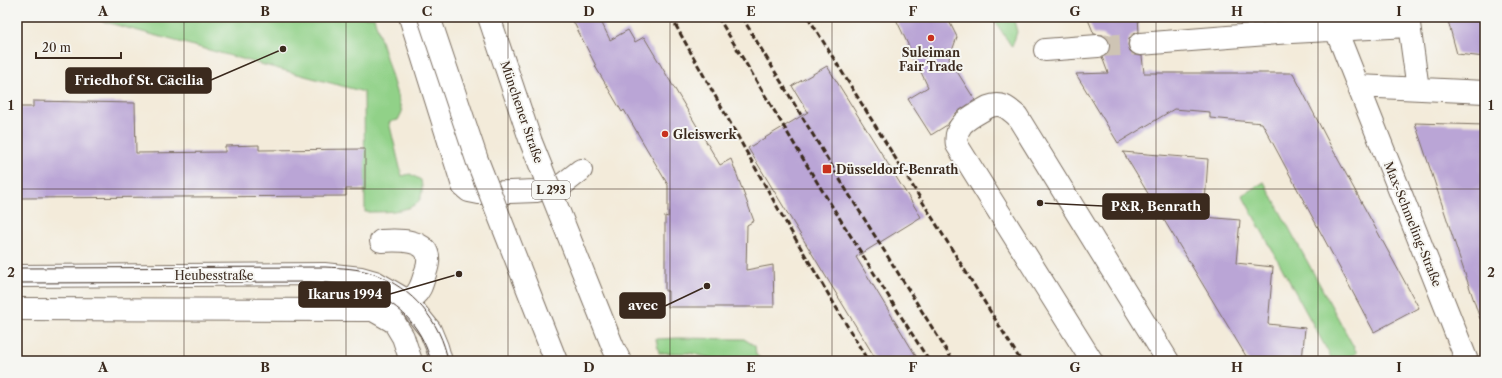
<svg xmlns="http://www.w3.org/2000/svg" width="1502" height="378" font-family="'Libre Caslon Text',serif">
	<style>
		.green { fill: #91d188; stroke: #667e53 }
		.building { fill: #baa5d6 }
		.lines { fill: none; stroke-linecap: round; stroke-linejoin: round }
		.minor-tunnel { stroke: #cec4b4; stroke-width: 22; stroke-dasharray: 22 11; stroke-linecap: butt }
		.minor-casing { stroke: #7b6e60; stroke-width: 24 }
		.minor { stroke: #fff; stroke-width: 22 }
		.tram { stroke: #3b2a1e; stroke-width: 1 }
		.rail { stroke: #3b2a1e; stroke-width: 3; stroke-dasharray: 6 3; stroke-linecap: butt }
		.highway-bridge-casing { stroke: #7b6e60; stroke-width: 24; stroke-linecap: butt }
		.highway-bridge { stroke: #fff; stroke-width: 22 }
		.grid { fill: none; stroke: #3b2a1e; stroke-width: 1; stroke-opacity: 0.55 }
		.poi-dot { fill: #c8321e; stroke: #f6f6f2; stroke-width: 1.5 }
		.labels { text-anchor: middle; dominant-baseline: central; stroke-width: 4; stroke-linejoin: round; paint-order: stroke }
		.shield { fill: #f6f6f2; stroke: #73675e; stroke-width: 1 }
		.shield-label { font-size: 11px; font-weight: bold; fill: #3b2a1e }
		.poi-label { font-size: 12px; font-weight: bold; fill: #3b2a1e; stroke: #f6f6f2; text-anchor: start }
		.street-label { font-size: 12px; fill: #3b2a1e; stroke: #f6f6f2 }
		.leader { fill: none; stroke: #3b2a1e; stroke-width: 1.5 }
		.callout-dot { fill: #3b2a1e; stroke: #f6f6f2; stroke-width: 1.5 }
		.callout { fill: #3b2a1e; stroke: #3b2a1e; stroke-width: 1.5 }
		.callout-label { font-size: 13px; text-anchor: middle; font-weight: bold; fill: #fff }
		.neatline { fill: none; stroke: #3b2a1e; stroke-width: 1.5 }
		.grid-label { font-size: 13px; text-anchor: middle; font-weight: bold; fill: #3b2a1e }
	</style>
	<rect width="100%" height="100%" fill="#f6f6f2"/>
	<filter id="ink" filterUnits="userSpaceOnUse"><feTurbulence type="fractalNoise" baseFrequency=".025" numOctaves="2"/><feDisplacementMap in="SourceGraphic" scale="8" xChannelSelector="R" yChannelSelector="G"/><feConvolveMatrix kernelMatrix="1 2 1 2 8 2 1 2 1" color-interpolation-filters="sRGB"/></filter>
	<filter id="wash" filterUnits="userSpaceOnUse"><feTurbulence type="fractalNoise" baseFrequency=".012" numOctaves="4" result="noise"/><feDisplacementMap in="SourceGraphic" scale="16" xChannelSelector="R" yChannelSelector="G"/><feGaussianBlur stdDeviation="0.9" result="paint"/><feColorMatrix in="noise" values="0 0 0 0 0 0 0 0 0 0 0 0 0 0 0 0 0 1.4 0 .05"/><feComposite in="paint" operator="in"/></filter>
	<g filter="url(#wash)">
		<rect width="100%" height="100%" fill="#f3ebda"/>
		<!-- green -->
		<path class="green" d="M 87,17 L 374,17 L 402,112 L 398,120 L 389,122 L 402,176 L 410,174 L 421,180 C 422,186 423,193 420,199 C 413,213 379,212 365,212 L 364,92 Z
			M 992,17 L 1013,17 L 1017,32 L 1012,47 Z
			M 1264,182 L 1357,353 L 1341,361 L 1333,361 L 1242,195 Z
			M 679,338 L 744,339 L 755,346 L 756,355 L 764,361 L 724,361 L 689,353 L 659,353 L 656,339 Z"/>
		<g id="blocks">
			<!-- building -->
			<path class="building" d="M 571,17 L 599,17 L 610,40 L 628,30 L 635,42 L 644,37 L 720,165 L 731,159 L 754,221 L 747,225 L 746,270 L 773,265 L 774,307 L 668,307 L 668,291 L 665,291 L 665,216 L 668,217 L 668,185 L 624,110 L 622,112 L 595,66 L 596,66 Z
				M 895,17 L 947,17 L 957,37 L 949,59 L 975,100 L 957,112 L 947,125 L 931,135 L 908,99 L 928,87 Z
				M 1087,17 L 1138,17 L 1139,32 L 1133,34 L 1129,39 L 1128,45 L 1130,51 L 1134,55 L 1142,56 L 1144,73 L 1293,73 L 1327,139 L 1419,308 L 1374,332 L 1262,123 L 1210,118 L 1210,112 L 1174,109 L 1118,143 L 1076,74 L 1108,73 L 1102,57 L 1109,51 L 1110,45 L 1108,39 L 1103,35 L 1094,34 Z
				M 1447,17 L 1485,17 L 1485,57 L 1457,54 Z
				M 827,66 L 921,217 L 856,257 L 919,361 L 877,361 L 748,148 L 808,112 L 792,86 Z
				M 33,101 L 135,103 L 136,153 L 225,152 L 225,146 L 259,145 L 259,150 L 365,149 L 365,189 L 346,189 L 346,196 L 19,198 L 18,179 L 17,179 L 17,107 L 33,107 Z
				M 1415,123 L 1485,125 L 1485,318 L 1480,319 Z
				M 1123,152 L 1208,159 L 1204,217 L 1240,220 L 1236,263 L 1273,267 L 1268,324 L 1305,328 L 1302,361 L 1249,361 Z"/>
		</g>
	</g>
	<g filter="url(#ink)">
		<use href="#blocks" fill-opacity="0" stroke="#7b6e60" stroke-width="1"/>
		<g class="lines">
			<!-- minor-tunnel -->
			<path class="minor-tunnel" d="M 1098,46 L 1140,44"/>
			<defs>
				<path id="minor" d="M 410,17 L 463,186 L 469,191 L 479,193 L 536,191 L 562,185 L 581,170
					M 1408,17 L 1418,89
					M 1336,30 L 1467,361
					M 1140,44 L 1291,32 L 1409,26
					M 1045,50 L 1098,46
					M 1358,86 L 1485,92
					M 17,276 L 324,274 L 361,278 L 375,282 L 406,300 L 430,330 L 437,347 L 441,361
					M 17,309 L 373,310 C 386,306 403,304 414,296 C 421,290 422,283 425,274 C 426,271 428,266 428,262 C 431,238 396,240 381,241
					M 373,310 L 394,322 L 403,337 L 411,361
					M 1092,361 L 957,145 C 953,123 972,117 988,107 C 1001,102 1007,107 1017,116 L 1168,361"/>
			</defs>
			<!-- minor casing -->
			<use href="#minor" class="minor-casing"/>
			<!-- minor -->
			<use href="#minor" class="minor"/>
			<!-- tram -->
			<path class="tram" d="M 17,268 L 325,267 C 342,268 358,268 374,274 C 412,288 441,321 448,361
				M 17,283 L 309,282 C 366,283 414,302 431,361"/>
			<!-- rail -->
			<path class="rail" d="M 671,17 L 789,228 L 868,361
				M 718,17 L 820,187 L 929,361
				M 742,17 L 845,188 L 953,361
				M 808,17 L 1021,361"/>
			<defs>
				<path id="highway-bridge" d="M 429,17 L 477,160 L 556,361
					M 489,17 L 531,142 L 613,347 L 620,361"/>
			</defs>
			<!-- highway-bridge casing -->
			<use href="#highway-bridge" class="highway-bridge-casing"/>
			<!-- highway-bridge -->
			<use href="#highway-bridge" class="highway-bridge"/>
		</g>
	</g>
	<!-- grid -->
	<path class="grid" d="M 184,17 L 184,361M 346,17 L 346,361M 508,17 L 508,361M 670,17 L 670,361M 832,17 L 832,361M 994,17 L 994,361M 1156,17 L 1156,361M 1318,17 L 1318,361M 17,189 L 1485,189"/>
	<!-- markers -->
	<g class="poi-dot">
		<circle cx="931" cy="38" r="4"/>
		<circle cx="665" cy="134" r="4"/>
		<rect x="822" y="164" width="10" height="10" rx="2"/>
	</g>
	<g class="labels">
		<!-- shield labels -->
		<rect class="shield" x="532" y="181" width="38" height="18" rx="3"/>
		<g class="shield-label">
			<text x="551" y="190">L 293</text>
		</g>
		<!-- poi labels -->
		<g class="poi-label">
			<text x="931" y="52" text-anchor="middle">Suleiman<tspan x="931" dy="14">Fair Trade</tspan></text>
			<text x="673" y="134">Gleiswerk</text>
			<text x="836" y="169">Düsseldorf-Benrath</text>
		</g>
		<!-- street labels -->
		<g class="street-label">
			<text transform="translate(522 112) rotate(71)">Münchener Straße</text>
			<text transform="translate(1413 224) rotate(68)">Max-Schmeling-Straße</text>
			<text x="214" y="275">Heubesstraße</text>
		</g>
	</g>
	<!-- callouts -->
	<path class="leader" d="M283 49L211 80M1040 203L1103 206M459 274L390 294M707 286L665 306"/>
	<g class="callout-dot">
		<circle cx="283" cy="49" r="4"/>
		<circle cx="1040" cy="203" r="4"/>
		<circle cx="459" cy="274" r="4"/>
		<circle cx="707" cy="286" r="4"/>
	</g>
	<g class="callout">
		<rect x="66" y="68" width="145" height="25" rx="4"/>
		<rect x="1103" y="194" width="106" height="25" rx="4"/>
		<rect x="299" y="282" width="91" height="25" rx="4"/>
		<rect x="620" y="293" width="45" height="25" rx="4"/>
	</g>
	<g class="callout-label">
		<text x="139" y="85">Friedhof St. Cäcilia</text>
		<text x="1156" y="211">P&amp;R, Benrath</text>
		<text x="345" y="299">Ikarus 1994</text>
		<text x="643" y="310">avec</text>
	</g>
	<!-- margin -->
	<rect width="1502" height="378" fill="none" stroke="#f6f6f2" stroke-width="44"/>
	<!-- scale -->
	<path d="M36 52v6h85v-6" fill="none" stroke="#3b2a1e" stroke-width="2"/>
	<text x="42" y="52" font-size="12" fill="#3b2a1e" stroke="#f6f6f2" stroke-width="3" paint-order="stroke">20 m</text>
	<rect x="22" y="22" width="1458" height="334" class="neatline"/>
	<g class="grid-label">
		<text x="103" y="16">A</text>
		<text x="265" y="16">B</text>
		<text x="427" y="16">C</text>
		<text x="589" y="16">D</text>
		<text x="751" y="16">E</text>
		<text x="913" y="16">F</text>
		<text x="1075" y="16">G</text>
		<text x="1237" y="16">H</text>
		<text x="1399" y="16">I</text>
		<text x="11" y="110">1</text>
		<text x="1491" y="110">1</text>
		<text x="11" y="277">2</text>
		<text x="1491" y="277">2</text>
		<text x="103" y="372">A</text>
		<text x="265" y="372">B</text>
		<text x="427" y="372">C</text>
		<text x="589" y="372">D</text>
		<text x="751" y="372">E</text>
		<text x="913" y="372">F</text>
		<text x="1075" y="372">G</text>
		<text x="1237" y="372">H</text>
		<text x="1399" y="372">I</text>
	</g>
</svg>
